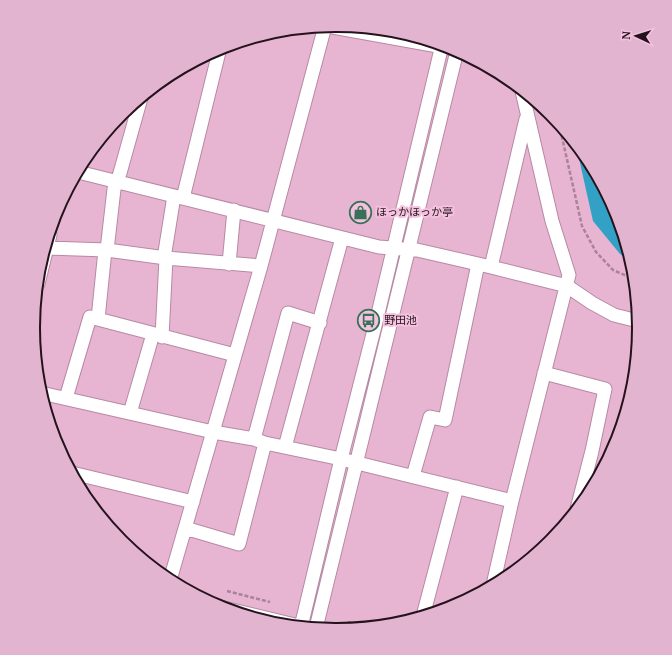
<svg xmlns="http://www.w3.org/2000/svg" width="672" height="655" font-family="'PT Serif','Noto Sans JP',serif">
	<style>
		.water { fill: #32a1c5 }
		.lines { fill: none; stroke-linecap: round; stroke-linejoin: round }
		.minor-casing { stroke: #b889a4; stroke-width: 15 }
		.path { stroke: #aa8299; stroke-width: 2.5; stroke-dasharray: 4 2; stroke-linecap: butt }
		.minor { stroke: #fff; stroke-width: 13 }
		.labels { text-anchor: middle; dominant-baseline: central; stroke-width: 4; stroke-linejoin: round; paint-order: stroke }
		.poi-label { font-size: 11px; fill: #24131d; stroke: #f4c2de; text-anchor: start }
		.rim { fill: none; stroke: #24131d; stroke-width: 2 }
	</style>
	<rect width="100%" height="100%" fill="#e7b5d1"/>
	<!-- water -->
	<path class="water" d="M 576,145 L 588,160 L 616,212 L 630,261 L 620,254 L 593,221 Z"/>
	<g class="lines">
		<defs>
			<path id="minor" d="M 327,26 L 449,48
				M 78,172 L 379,247 L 417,250 L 491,267 L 567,286 L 592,303 L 614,315 L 638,321
				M 183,198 L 220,48
				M 47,248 L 107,250 L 166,258 L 261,266
				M 107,250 L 114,189 L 120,173 L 141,98
				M 164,258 L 174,196
				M 229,264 L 234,210
				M 491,267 L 526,119
				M 38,284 L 50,235
				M 98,319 L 105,250
				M 162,337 L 166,258
				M 544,373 L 605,389 L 592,451 L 577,509
				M 41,393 L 213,432 L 254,439 L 265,443 L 341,459 L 512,501
				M 66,398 L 90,317 L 235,355
				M 130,413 L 153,334
				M 254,439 L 288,313 L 320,323
				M 285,447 L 342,238
				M 72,473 L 193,502
				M 413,476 L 430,417 L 445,420 L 478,264
				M 185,528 L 239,544 L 265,443
				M 170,580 L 261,266 L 325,26
				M 493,585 L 512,501 L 569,275 L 552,221 L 522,91
				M 224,608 L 299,626
				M 423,616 L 457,487
				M 301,627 L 341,459 L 376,322 L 442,45
				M 316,628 L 457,51"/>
		</defs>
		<!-- minor casing -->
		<use href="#minor" class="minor-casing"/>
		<!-- path -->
		<path class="path" d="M 539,104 L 560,130
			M 559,124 L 582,226 L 596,252 L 613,270 L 634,279
			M 227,591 L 270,602
			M 348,622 L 367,627"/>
		<!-- minor -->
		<use href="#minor" class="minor"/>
	</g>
	<!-- icons -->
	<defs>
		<symbol id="shop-ring" viewBox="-11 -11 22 22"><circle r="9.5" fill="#f4c2de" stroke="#387058" stroke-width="1.5"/><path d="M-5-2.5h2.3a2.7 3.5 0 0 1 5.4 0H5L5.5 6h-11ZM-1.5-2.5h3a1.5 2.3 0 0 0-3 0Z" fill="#387058"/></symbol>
		<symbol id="bus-ring" viewBox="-11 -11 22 22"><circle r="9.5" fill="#f4c2de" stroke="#387058" stroke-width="1.5"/><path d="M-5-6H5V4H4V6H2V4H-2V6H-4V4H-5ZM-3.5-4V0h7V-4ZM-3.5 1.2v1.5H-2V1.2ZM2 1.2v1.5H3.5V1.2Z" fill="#387058"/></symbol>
	</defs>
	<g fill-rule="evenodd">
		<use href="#shop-ring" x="348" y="200" width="25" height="25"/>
		<use href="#bus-ring" x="356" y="308" width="25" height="25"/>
	</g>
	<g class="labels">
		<!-- poi labels -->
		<g class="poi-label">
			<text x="376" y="212">ほっかほっか亭</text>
			<text x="384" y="320">野田池</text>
		</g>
	</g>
	<!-- crop -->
	<path d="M0 0H672V655H0ZM335 32H337A295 295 0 0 1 632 327V328A295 295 0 0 1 337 623H335A295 295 0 0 1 40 328V327A295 295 0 0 1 335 32Z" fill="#e3b4cf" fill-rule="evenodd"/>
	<path class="rim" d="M335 32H337A295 295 0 0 1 632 327V328A295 295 0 0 1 337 623H335A295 295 0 0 1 40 328V327A295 295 0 0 1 335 32Z"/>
	<!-- north arrow -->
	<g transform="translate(636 36) rotate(274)" stroke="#f4c2de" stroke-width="3" paint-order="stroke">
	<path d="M0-3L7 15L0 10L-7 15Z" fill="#24131d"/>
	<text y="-6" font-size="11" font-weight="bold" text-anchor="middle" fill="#24131d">N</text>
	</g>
</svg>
